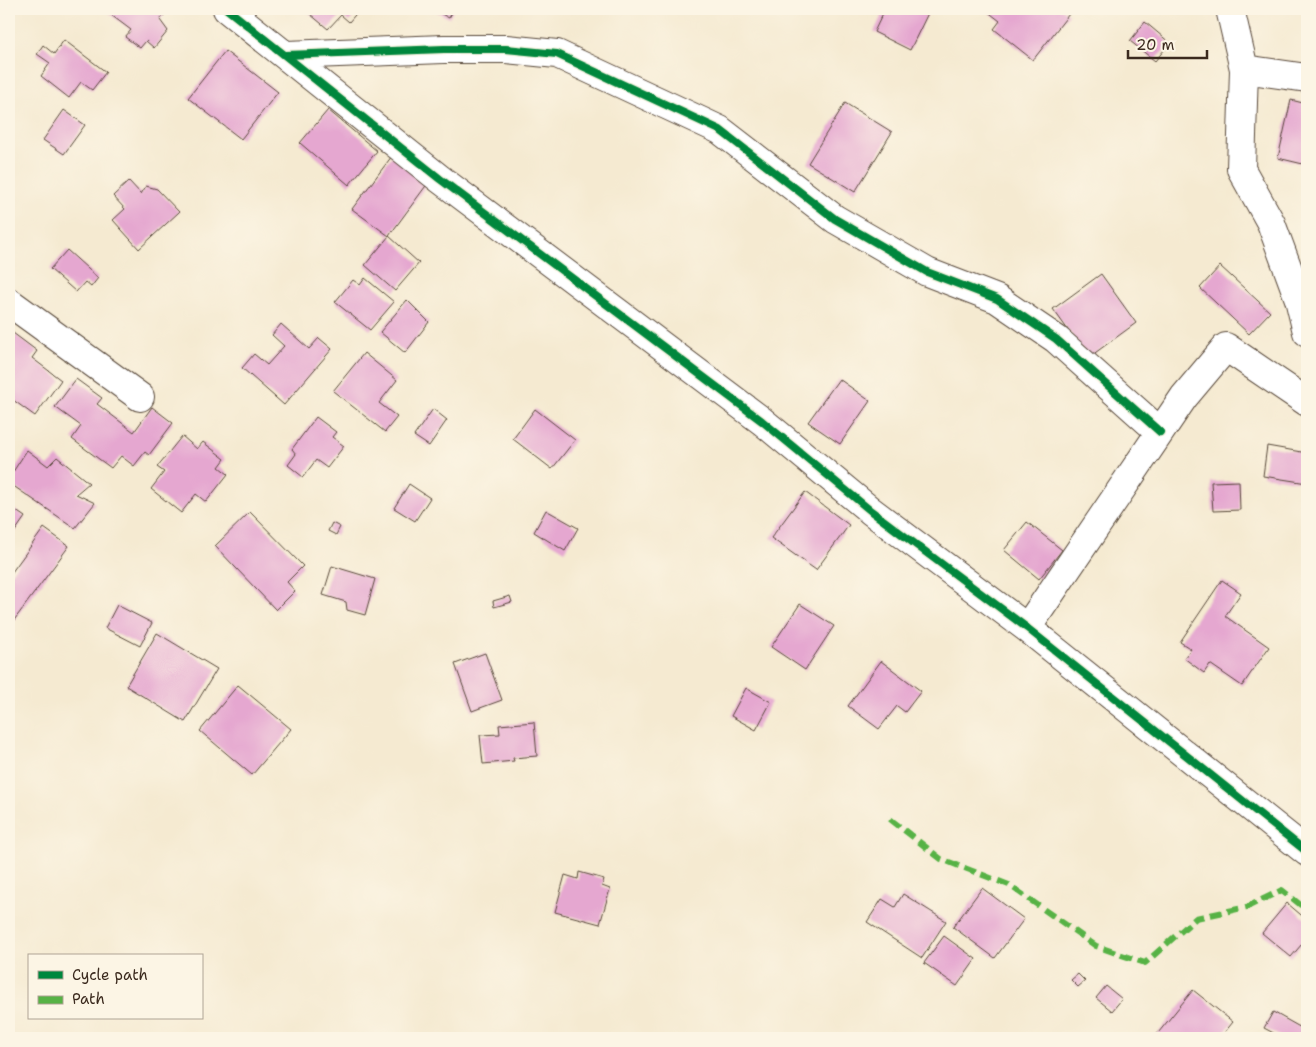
<svg xmlns="http://www.w3.org/2000/svg" width="1316" height="1047" font-family="'Shantell Sans',sans-serif">
	<style>
		.building { fill: #e5a7d0 }
		.lines { fill: none; stroke-linecap: round; stroke-linejoin: round }
		.minor-casing { stroke: #574739; stroke-width: 30 }
		.minor { stroke: #fff; stroke-width: 28 }
		.quiet { stroke: #57b245; stroke-width: 6; stroke-dasharray: 12 6; stroke-linecap: butt }
		.cycleway-casing { stroke: #fcf5e5; stroke-width: 11 }
		.cycleway { stroke: #00873e; stroke-width: 8 }
	</style>
	<rect width="100%" height="100%" fill="#fcf5e5"/>
	<filter id="ink" filterUnits="userSpaceOnUse"><feTurbulence type="fractalNoise" baseFrequency=".02" numOctaves="2"/><feDisplacementMap in="SourceGraphic" scale="10" xChannelSelector="R" yChannelSelector="G"/><feConvolveMatrix kernelMatrix="1 2 1 2 8 2 1 2 1" color-interpolation-filters="sRGB"/></filter>
	<filter id="wash" filterUnits="userSpaceOnUse"><feTurbulence type="fractalNoise" baseFrequency=".0096" numOctaves="4" result="noise"/><feDisplacementMap in="SourceGraphic" scale="20" xChannelSelector="R" yChannelSelector="G"/><feGaussianBlur stdDeviation="1.12" result="paint"/><feColorMatrix in="noise" values="0 0 0 0 0 0 0 0 0 0 0 0 0 0 0 0 0 1.4 0 .05"/><feComposite in="paint" operator="in"/></filter>
	<g filter="url(#wash)">
		<rect width="100%" height="100%" fill="#f5ead1"/>
		<g id="blocks">
			<!-- building -->
			<path class="building" d="M 103,9 L 169,9 L 160,20 L 168,31 L 154,48 L 146,41 L 140,48 L 125,37 L 131,30 Z
				M 304,9 L 360,9 L 349,22 L 341,15 L 328,29 Z
				M 432,9 L 454,9 L 449,18 Z
				M 885,9 L 930,9 L 910,50 L 874,32 Z
				M 989,9 L 1062,9 L 1069,14 L 1033,60 L 994,29 L 1000,21 L 987,11 Z
				M 1145,22 L 1170,43 L 1155,61 L 1130,41 Z
				M 64,40 L 106,72 L 92,90 L 81,82 L 69,98 L 41,76 L 50,63 L 37,54 L 43,45 L 54,54 Z
				M 225,51 L 278,92 L 241,139 L 188,98 Z
				M 1291,100 L 1307,104 L 1307,165 L 1278,158 Z
				M 845,103 L 892,132 L 855,192 L 808,163 Z
				M 64,110 L 85,125 L 64,154 L 43,140 Z
				M 328,110 L 377,151 L 349,185 L 300,143 Z
				M 392,156 L 428,183 L 389,236 L 352,209 Z
				M 129,181 L 141,194 L 146,186 L 157,189 L 179,212 L 139,249 L 113,220 L 125,209 L 113,196 Z
				M 389,236 L 419,263 L 395,291 L 365,265 Z
				M 67,250 L 98,278 L 91,287 L 85,282 L 76,292 L 50,269 Z
				M 1220,266 L 1270,312 L 1249,334 L 1200,288 Z
				M 1101,274 L 1136,323 L 1088,358 L 1053,309 Z
				M 365,278 L 394,302 L 370,330 L 335,302 L 353,280 L 360,285 Z
				M 407,300 L 429,322 L 405,353 L 380,332 Z
				M 281,324 L 309,349 L 319,338 L 332,349 L 284,405 L 242,368 L 254,354 L 267,365 L 284,346 L 272,335 Z
				M 9,330 L 37,351 L 32,358 L 61,380 L 35,416 L 9,397 Z
				M 364,353 L 397,380 L 379,403 L 397,417 L 385,432 L 333,391 Z
				M 76,379 L 102,398 L 97,404 L 134,432 L 152,407 L 173,423 L 149,455 L 145,452 L 134,466 L 121,456 L 111,468 L 72,439 L 81,426 L 55,407 Z
				M 839,379 L 870,401 L 840,444 L 808,422 Z
				M 433,409 L 447,420 L 429,446 L 414,436 Z
				M 535,409 L 575,440 L 552,469 L 513,439 Z
				M 316,417 L 336,432 L 332,437 L 344,446 L 327,468 L 316,460 L 303,477 L 288,465 L 296,454 L 292,449 Z
				M 182,436 L 197,449 L 203,442 L 225,459 L 219,467 L 228,474 L 206,502 L 196,494 L 181,513 L 151,489 L 164,472 L 157,467 Z
				M 1267,446 L 1307,453 L 1307,483 L 1263,476 Z
				M 27,450 L 48,466 L 57,457 L 89,483 L 76,494 L 95,503 L 75,528 L 9,483 L 9,478 Z
				M 1239,481 L 1240,510 L 1213,511 L 1211,482 Z
				M 409,484 L 430,498 L 415,521 L 394,508 Z
				M 805,492 L 849,525 L 816,570 L 771,538 Z
				M 9,506 L 25,517 L 9,540 Z
				M 546,510 L 578,528 L 565,551 L 534,532 Z
				M 250,512 L 303,566 L 287,582 L 295,591 L 276,610 L 215,546 Z
				M 1027,522 L 1062,550 L 1039,579 L 1004,550 Z
				M 332,523 L 340,527 L 336,535 L 328,531 Z
				M 44,528 L 69,546 L 9,627 L 9,576 Z
				M 332,566 L 375,579 L 365,615 L 347,610 L 346,602 L 323,595 Z
				M 1222,580 L 1241,593 L 1225,616 L 1269,647 L 1242,686 L 1210,664 L 1204,673 L 1184,658 L 1191,649 L 1180,642 Z
				M 510,596 L 512,602 L 494,607 L 493,601 Z
				M 800,604 L 834,626 L 805,670 L 771,647 Z
				M 117,605 L 152,623 L 140,646 L 105,628 Z
				M 157,633 L 217,669 L 185,722 L 126,686 Z
				M 485,653 L 502,700 L 472,711 L 455,664 Z
				M 881,661 L 921,691 L 905,712 L 897,706 L 879,729 L 848,706 Z
				M 238,685 L 291,729 L 252,775 L 200,731 Z
				M 746,688 L 771,702 L 756,730 L 731,716 Z
				M 534,722 L 537,756 L 513,758 L 514,761 L 483,764 L 480,735 L 500,734 L 499,725 Z
				M 579,872 L 604,879 L 602,886 L 610,889 L 600,924 L 555,912 L 565,875 L 578,879 Z
				M 982,888 L 1024,919 L 995,958 L 953,927 Z
				M 903,894 L 946,921 L 922,958 L 867,922 L 882,899 L 895,907 Z
				M 1287,903 L 1307,920 L 1307,938 L 1291,957 L 1262,933 Z
				M 944,936 L 976,959 L 957,986 L 924,963 Z
				M 1078,974 L 1085,981 L 1078,987 L 1071,980 Z
				M 1106,986 L 1122,999 L 1112,1011 L 1096,998 Z
				M 1193,990 L 1233,1022 L 1220,1038 L 1154,1038 Z
				M 1273,1012 L 1305,1030 L 1301,1038 L 1283,1038 L 1264,1028 Z"/>
		</g>
	</g>
	<g filter="url(#ink)">
		<use href="#blocks" fill-opacity="0" stroke="#574739" stroke-width="1"/>
		<g class="lines">
			<defs>
				<path id="minor" d="M 227,9 L 440,179 L 762,421 L 871,511 L 1027,628 L 1307,852
					M 1230,9 L 1244,69 L 1241,169 L 1271,223 L 1299,299 L 1307,332
					M 286,55 L 444,49 L 506,49 L 557,54 L 720,130 L 835,219 L 927,272 L 997,299 L 1056,339 L 1160,432
					M 1244,69 L 1307,78
					M 9,302 L 140,397
					M 1027,628 L 1184,397 L 1226,347 L 1307,402"/>
			</defs>
			<!-- minor casing -->
			<use href="#minor" class="minor-casing"/>
			<!-- minor -->
			<use href="#minor" class="minor"/>
			<!-- quiet -->
			<path class="quiet" d="M 890,819 L 941,859 L 1009,885 L 1096,946 L 1145,963 L 1196,918 L 1247,907 L 1282,890 L 1307,910"/>
			<defs>
				<path id="cycleway" d="M 227,9 L 440,179 L 762,421 L 871,511 L 1027,628 L 1307,852
					M 286,55 L 444,49 L 506,49 L 557,54 L 720,130 L 835,219 L 927,272 L 997,299 L 1056,339 L 1160,432"/>
			</defs>
			<!-- cycleway casing -->
			<use href="#cycleway" class="cycleway-casing"/>
			<!-- cycleway -->
			<use href="#cycleway" class="cycleway"/>
		</g>
	</g>
	<!-- margin -->
	<rect width="1316" height="1047" fill="none" stroke="#fcf5e5" stroke-width="30"/>
	<!-- legend -->
	<rect x="28" y="954" width="175" height="65" fill="#fcf5e5" stroke="#afa495"/>
	<rect x="38" y="971" width="25" height="8" fill="#00873e" stroke="#afa495"/>
	<text x="72" y="980" font-size="15" fill="#3b2a1e">Cycle path</text>
	<rect x="38" y="996" width="25" height="8" fill="#57b245" stroke="#afa495"/>
	<text x="72" y="1004" font-size="15" fill="#3b2a1e">Path</text>
	<!-- scale -->
	<path d="M1128 50v8h79v-8" fill="none" stroke="#3b2a1e" stroke-width="2.5"/>
	<text x="1136" y="50" font-size="15" fill="#3b2a1e" stroke="#fcf5e5" stroke-width="4" paint-order="stroke">20 m</text>
</svg>
